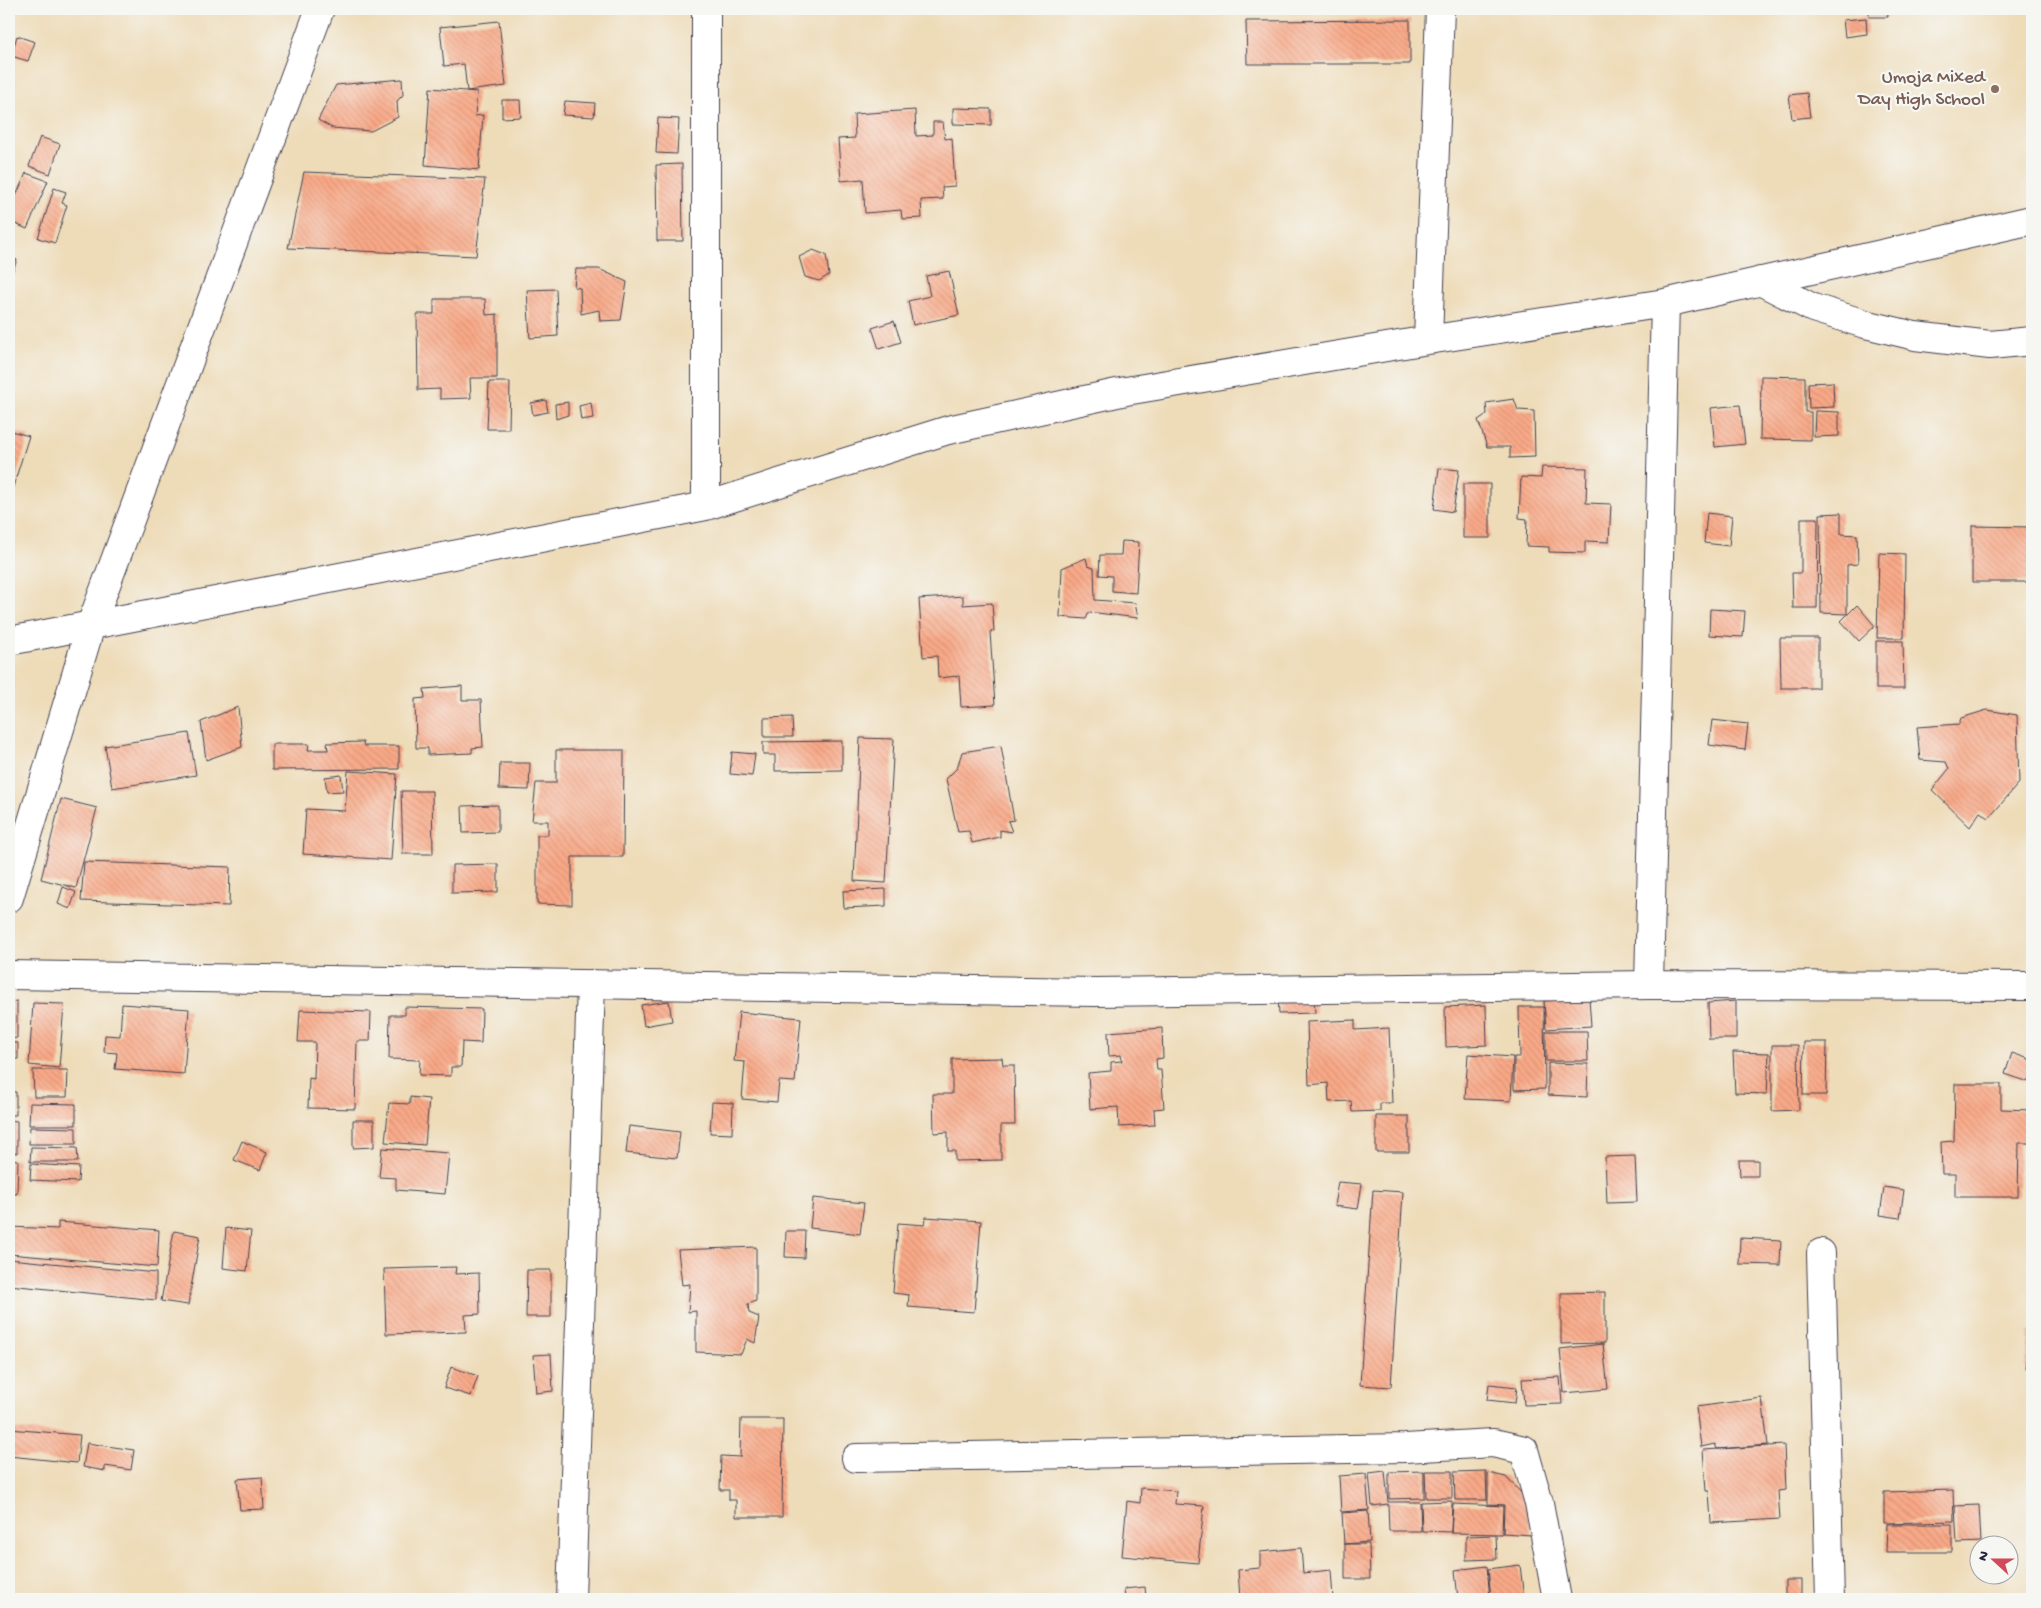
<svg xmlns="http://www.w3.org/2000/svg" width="2041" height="1608" font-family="'Gochi Hand',sans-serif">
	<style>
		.building { fill: url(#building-back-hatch) }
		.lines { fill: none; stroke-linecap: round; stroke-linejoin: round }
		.minor-casing { stroke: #413e4e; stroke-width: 30 }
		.minor { stroke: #fff; stroke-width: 28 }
		.education-dot { fill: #8d6e63; stroke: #f6f6f2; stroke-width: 2 }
		.labels { text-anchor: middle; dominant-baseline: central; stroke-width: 4.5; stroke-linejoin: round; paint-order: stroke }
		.education-label { font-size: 19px; fill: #785e54; stroke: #f6f6f2; text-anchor: end }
	</style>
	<defs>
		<pattern id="building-back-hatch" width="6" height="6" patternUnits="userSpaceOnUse" patternTransform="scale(1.25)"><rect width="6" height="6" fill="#f9a987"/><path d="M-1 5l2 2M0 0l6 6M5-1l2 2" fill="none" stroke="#d59175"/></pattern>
	</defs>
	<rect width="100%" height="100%" fill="#f6f6f2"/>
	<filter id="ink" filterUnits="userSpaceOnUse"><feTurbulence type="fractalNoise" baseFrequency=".02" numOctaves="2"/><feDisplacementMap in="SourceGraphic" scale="10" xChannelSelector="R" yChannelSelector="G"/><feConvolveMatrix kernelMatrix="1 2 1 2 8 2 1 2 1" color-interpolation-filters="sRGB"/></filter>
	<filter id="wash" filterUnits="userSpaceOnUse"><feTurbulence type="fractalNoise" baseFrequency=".0096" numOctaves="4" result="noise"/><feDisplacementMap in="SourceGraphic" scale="20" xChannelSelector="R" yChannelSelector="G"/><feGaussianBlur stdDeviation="1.12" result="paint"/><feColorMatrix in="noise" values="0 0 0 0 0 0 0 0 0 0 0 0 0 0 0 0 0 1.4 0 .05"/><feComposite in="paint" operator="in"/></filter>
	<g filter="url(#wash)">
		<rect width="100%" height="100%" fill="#eedcb9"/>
		<g id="blocks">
			<!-- building -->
			<path class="building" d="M 817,9 L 879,9 L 879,13 L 817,13 Z
				M 1869,9 L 1887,9 L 1888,17 L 1869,17 Z
				M 1866,18 L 1867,34 L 1845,37 L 1843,20 Z
				M 1410,20 L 1410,64 L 1247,64 L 1246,21 Z
				M 499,21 L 506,86 L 467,91 L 464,64 L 444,66 L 440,27 Z
				M 17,36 L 35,42 L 28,61 L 11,56 Z
				M 402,79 L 403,95 L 397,101 L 398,117 L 371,131 L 332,128 L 318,120 L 336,85 Z
				M 430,88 L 477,92 L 475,116 L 483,115 L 479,170 L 425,165 Z
				M 1807,93 L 1810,117 L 1792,119 L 1789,95 Z
				M 502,100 L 520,100 L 521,117 L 502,118 Z
				M 565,101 L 595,103 L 594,117 L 563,115 Z
				M 953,108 L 991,109 L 991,125 L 953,124 Z
				M 915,110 L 916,136 L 933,135 L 933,122 L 943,122 L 945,139 L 952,138 L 955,186 L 942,187 L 943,199 L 921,200 L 922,218 L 902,219 L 901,210 L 865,213 L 863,179 L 841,181 L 838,139 L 855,138 L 854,114 Z
				M 658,118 L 679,119 L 677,154 L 656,153 Z
				M 40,137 L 60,144 L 50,174 L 29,166 Z
				M 682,164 L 683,241 L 657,241 L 656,165 Z
				M 304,172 L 485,179 L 476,256 L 288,248 Z
				M 26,173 L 48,181 L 27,229 L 9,221 L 9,212 Z
				M 54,188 L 66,192 L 62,203 L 67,205 L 55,243 L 38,238 Z
				M 813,250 L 826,255 L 829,275 L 819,281 L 805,277 L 799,257 Z
				M 9,257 L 17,260 L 9,280 Z
				M 576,269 L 599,269 L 627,282 L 621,320 L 600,321 L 599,310 L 581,314 L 580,288 L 574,287 Z
				M 949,271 L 959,315 L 913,325 L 908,301 L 930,296 L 926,276 Z
				M 556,289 L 558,336 L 530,338 L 527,290 Z
				M 434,299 L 485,299 L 486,315 L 497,314 L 497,378 L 470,378 L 471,398 L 440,399 L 440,389 L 418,390 L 417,314 L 434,314 Z
				M 894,321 L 901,342 L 879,349 L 872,328 Z
				M 1761,376 L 1805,377 L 1805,412 L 1811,412 L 1811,440 L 1760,439 Z
				M 489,382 L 510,382 L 509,429 L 487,429 Z
				M 1833,382 L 1834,407 L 1809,408 L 1808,383 Z
				M 1514,399 L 1518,410 L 1534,411 L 1535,457 L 1510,458 L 1510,447 L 1487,447 L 1478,420 L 1487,414 L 1486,403 Z
				M 546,400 L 548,412 L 533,415 L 531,403 Z
				M 568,402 L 568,415 L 556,419 L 555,404 Z
				M 591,403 L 593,418 L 581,420 L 579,406 Z
				M 1740,405 L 1745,444 L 1715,447 L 1711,408 Z
				M 1815,411 L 1839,412 L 1839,436 L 1814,437 Z
				M 11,431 L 29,436 L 13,487 L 9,485 L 9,439 Z
				M 1542,467 L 1587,468 L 1586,503 L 1611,504 L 1609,542 L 1585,541 L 1585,553 L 1549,552 L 1549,547 L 1526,546 L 1527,519 L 1519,518 L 1521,477 L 1541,478 Z
				M 1439,468 L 1459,470 L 1453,512 L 1434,509 Z
				M 1463,484 L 1490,484 L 1490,538 L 1463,538 Z
				M 1707,513 L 1732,516 L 1729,546 L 1704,543 Z
				M 1841,513 L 1841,534 L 1857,535 L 1858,564 L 1847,565 L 1847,614 L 1821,613 L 1820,514 Z
				M 1801,518 L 1818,518 L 1817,608 L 1793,608 L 1792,573 L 1801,573 Z
				M 1972,526 L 2032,527 L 2032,582 L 1972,582 Z
				M 1122,541 L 1139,542 L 1136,593 L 1112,591 L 1112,576 L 1099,575 L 1100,555 L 1121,555 Z
				M 1879,553 L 1905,554 L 1904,638 L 1877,638 Z
				M 1086,558 L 1088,566 L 1094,568 L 1095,600 L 1135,603 L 1138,618 L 1089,612 L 1086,619 L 1060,617 L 1062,568 Z
				M 963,596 L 963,605 L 992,603 L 994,631 L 990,632 L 995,705 L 961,707 L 959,676 L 938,678 L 937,656 L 923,657 L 919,599 Z
				M 1857,605 L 1875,626 L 1859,641 L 1841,621 Z
				M 1710,609 L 1745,611 L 1743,637 L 1709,635 Z
				M 1780,638 L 1818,638 L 1818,688 L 1781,688 Z
				M 1876,641 L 1903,641 L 1904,689 L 1876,689 Z
				M 462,686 L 462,700 L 481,700 L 483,747 L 472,748 L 472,753 L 428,755 L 428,748 L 416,748 L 415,699 L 425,698 L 424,689 Z
				M 238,707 L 242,747 L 206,760 L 201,722 Z
				M 1987,710 L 2017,715 L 2019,783 L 1989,818 L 1980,812 L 1970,827 L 1932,790 L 1949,769 L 1946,762 L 1920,760 L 1917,727 L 1959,724 L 1961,718 Z
				M 792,717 L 793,737 L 764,737 L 764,718 Z
				M 1712,720 L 1748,724 L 1745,750 L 1709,745 Z
				M 189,733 L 196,775 L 112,788 L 105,746 Z
				M 860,738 L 894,739 L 886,883 L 854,881 Z
				M 842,741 L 842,770 L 775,771 L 775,755 L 763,755 L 763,742 Z
				M 363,742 L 364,746 L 399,746 L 399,769 L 272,770 L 272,744 L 309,744 L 308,750 L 328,750 L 327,743 Z
				M 1001,746 L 1014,820 L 1008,821 L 1012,832 L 1000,830 L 1000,837 L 972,843 L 969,831 L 958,832 L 946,779 L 957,768 L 962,752 Z
				M 556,750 L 624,750 L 623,857 L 572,857 L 572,905 L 537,904 L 537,835 L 548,835 L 548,821 L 532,821 L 536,783 L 556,783 Z
				M 732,752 L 755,754 L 752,776 L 730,774 Z
				M 500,763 L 530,763 L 529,790 L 499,789 Z
				M 348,771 L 397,774 L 391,860 L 303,854 L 306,809 L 345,811 Z
				M 341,775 L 343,791 L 327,792 L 325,777 Z
				M 401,791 L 432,791 L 433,854 L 403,854 Z
				M 61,799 L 97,808 L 76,888 L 41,879 Z
				M 498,805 L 498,832 L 463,833 L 462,806 Z
				M 84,862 L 230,867 L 229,906 L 81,901 Z
				M 498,864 L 498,892 L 452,893 L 452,865 Z
				M 63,887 L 76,892 L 70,909 L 58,904 Z
				M 886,889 L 886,906 L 844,908 L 843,891 Z
				M 1314,995 L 1315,1013 L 1279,1014 L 1278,996 Z
				M 1589,998 L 1591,1026 L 1546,1029 L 1544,1001 Z
				M 17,1001 L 17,1038 L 9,1039 L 9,1002 Z
				M 669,1001 L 672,1021 L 644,1026 L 641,1005 Z
				M 1736,1001 L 1736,1039 L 1709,1039 L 1708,1003 Z
				M 33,1003 L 64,1004 L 59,1068 L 29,1065 Z
				M 122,1004 L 189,1009 L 184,1074 L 115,1069 L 117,1053 L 104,1052 L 105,1035 L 120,1036 Z
				M 1486,1005 L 1487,1045 L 1446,1047 L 1445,1007 Z
				M 405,1007 L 482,1009 L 481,1043 L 462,1042 L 461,1067 L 451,1067 L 451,1076 L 419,1075 L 420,1060 L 389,1059 L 390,1015 L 405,1015 Z
				M 1519,1007 L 1544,1007 L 1545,1089 L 1514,1090 L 1514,1057 L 1520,1057 Z
				M 300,1010 L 371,1012 L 370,1041 L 357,1041 L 355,1109 L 308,1108 L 309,1078 L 314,1079 L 315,1042 L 298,1042 Z
				M 739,1012 L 801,1018 L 795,1082 L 779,1081 L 777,1102 L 742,1099 L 745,1062 L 734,1061 Z
				M 1355,1020 L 1355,1030 L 1389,1028 L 1392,1103 L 1380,1103 L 1380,1111 L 1352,1112 L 1351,1101 L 1329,1102 L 1328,1083 L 1309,1085 L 1307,1022 Z
				M 1162,1028 L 1163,1058 L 1156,1059 L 1157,1070 L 1161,1070 L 1164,1108 L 1154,1109 L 1155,1125 L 1119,1127 L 1118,1107 L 1090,1109 L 1088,1073 L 1111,1071 L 1111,1062 L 1122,1061 L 1121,1055 L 1109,1056 L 1108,1032 Z
				M 1546,1031 L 1587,1031 L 1588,1061 L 1546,1061 Z
				M 1804,1042 L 1827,1042 L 1826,1095 L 1803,1095 Z
				M 9,1043 L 18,1043 L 18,1059 L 12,1059 L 12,1076 L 9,1076 Z
				M 1772,1045 L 1798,1045 L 1799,1110 L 1772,1111 Z
				M 1733,1052 L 1769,1053 L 1767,1094 L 1735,1093 Z
				M 2012,1053 L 2032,1060 L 2032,1073 L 2029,1082 L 2005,1074 Z
				M 1468,1054 L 1513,1057 L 1511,1101 L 1465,1099 Z
				M 1002,1058 L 1003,1065 L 1014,1065 L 1015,1125 L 1001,1125 L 1001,1160 L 955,1161 L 955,1151 L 948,1151 L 948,1132 L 934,1133 L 933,1094 L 952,1094 L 952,1059 Z
				M 1548,1063 L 1588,1064 L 1587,1097 L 1548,1095 Z
				M 33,1070 L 68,1070 L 67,1097 L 34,1097 Z
				M 1955,1084 L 2001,1084 L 2001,1109 L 2032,1110 L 2032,1143 L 2019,1143 L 2018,1197 L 1955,1197 L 1955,1174 L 1942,1174 L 1941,1142 L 1954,1141 Z
				M 9,1092 L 16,1092 L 16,1115 L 9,1115 Z
				M 410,1097 L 429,1099 L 425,1145 L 385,1142 L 389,1103 L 410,1104 Z
				M 712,1102 L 733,1103 L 732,1134 L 710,1133 Z
				M 30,1103 L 76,1104 L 76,1125 L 29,1125 Z
				M 1376,1116 L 1409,1116 L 1409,1152 L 1376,1152 Z
				M 9,1120 L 17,1121 L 17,1153 L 9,1152 Z
				M 353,1120 L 374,1120 L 374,1147 L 353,1148 Z
				M 629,1126 L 680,1132 L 677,1158 L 626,1153 Z
				M 30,1127 L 76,1128 L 76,1144 L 29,1144 Z
				M 242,1141 L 267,1152 L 260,1170 L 234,1160 Z
				M 31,1147 L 77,1148 L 78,1162 L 30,1162 Z
				M 382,1148 L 449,1153 L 445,1194 L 396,1190 L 396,1178 L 379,1177 Z
				M 1635,1156 L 1637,1202 L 1607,1203 L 1605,1157 Z
				M 9,1159 L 18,1160 L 17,1194 L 9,1194 Z
				M 1739,1160 L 1758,1160 L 1758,1176 L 1740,1176 Z
				M 31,1164 L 79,1167 L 78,1182 L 30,1180 Z
				M 1338,1182 L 1362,1184 L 1358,1209 L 1334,1206 Z
				M 1884,1187 L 1904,1190 L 1900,1218 L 1880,1215 Z
				M 1373,1190 L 1403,1192 L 1391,1387 L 1360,1385 Z
				M 813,1198 L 864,1203 L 860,1234 L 810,1228 Z
				M 926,1217 L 981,1221 L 974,1312 L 908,1307 L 909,1295 L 893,1293 L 898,1223 L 925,1225 Z
				M 58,1222 L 159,1230 L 157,1267 L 9,1254 L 9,1227 L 58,1229 Z
				M 226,1228 L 251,1231 L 247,1271 L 223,1268 Z
				M 174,1231 L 200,1236 L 188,1305 L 161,1301 Z
				M 786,1231 L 805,1231 L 804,1258 L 785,1257 Z
				M 1740,1238 L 1781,1240 L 1780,1265 L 1739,1264 Z
				M 756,1247 L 756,1301 L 748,1304 L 749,1313 L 759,1317 L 755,1343 L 747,1339 L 741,1354 L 696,1352 L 696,1311 L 688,1312 L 690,1284 L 682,1285 L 678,1250 Z
				M 9,1259 L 156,1273 L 156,1300 L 9,1285 Z
				M 456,1267 L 455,1274 L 479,1273 L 480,1314 L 465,1315 L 466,1332 L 386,1334 L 384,1269 Z
				M 527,1270 L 551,1270 L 551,1317 L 526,1317 Z
				M 1605,1292 L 1605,1343 L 1561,1344 L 1561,1293 Z
				M 2029,1331 L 2032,1332 L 2032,1369 L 2026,1368 Z
				M 1603,1344 L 1608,1389 L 1564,1393 L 1560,1349 Z
				M 551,1354 L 553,1391 L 536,1393 L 533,1355 Z
				M 451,1367 L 478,1376 L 471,1396 L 444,1388 Z
				M 1560,1377 L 1562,1404 L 1524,1405 L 1522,1379 Z
				M 1489,1384 L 1517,1387 L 1515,1403 L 1487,1400 Z
				M 1762,1398 L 1768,1445 L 1717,1449 L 1715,1444 L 1701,1447 L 1696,1407 Z
				M 741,1419 L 783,1419 L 782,1517 L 736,1517 L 736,1500 L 729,1500 L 729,1490 L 720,1490 L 721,1456 L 740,1457 Z
				M 9,1429 L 80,1435 L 77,1463 L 9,1456 Z
				M 87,1443 L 134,1450 L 131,1470 L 105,1466 L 105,1471 L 83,1467 Z
				M 1784,1445 L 1786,1490 L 1778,1491 L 1780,1519 L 1711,1523 L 1709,1491 L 1706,1491 L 1703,1450 Z
				M 1385,1471 L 1388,1502 L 1420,1502 L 1421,1531 L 1389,1531 L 1388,1504 L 1372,1506 L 1369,1473 Z
				M 1424,1471 L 1424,1498 L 1389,1499 L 1389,1472 Z
				M 1425,1471 L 1452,1471 L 1452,1498 L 1426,1498 Z
				M 1486,1471 L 1487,1500 L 1455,1500 L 1454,1472 Z
				M 1488,1473 L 1506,1477 L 1527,1499 L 1531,1535 L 1503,1533 L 1504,1505 L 1488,1504 Z
				M 1366,1474 L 1369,1510 L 1341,1512 L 1339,1476 Z
				M 262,1477 L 264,1509 L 240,1510 L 237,1479 Z
				M 1141,1488 L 1176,1491 L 1175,1504 L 1204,1506 L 1198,1563 L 1122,1556 L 1127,1501 L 1140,1503 Z
				M 1953,1490 L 1954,1521 L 1884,1523 L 1884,1492 Z
				M 1452,1501 L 1451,1532 L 1422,1531 L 1421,1502 Z
				M 1453,1504 L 1503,1506 L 1502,1534 L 1451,1533 Z
				M 1979,1505 L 1981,1542 L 1957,1543 L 1955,1506 Z
				M 1368,1511 L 1370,1542 L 1344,1544 L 1342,1513 Z
				M 1887,1524 L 1952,1524 L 1952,1552 L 1886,1552 Z
				M 1496,1535 L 1497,1559 L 1466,1560 L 1466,1536 Z
				M 1345,1544 L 1369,1544 L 1370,1579 L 1345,1579 Z
				M 1301,1548 L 1303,1573 L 1331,1570 L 1333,1599 L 1240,1599 L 1238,1570 L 1260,1568 L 1260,1552 Z
				M 1520,1565 L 1524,1599 L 1491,1599 L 1488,1569 Z
				M 1487,1566 L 1490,1599 L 1458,1599 L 1455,1570 Z
				M 1785,1580 L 1801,1580 L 1801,1599 L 1785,1599 Z
				M 1145,1587 L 1146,1599 L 1125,1599 L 1124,1589 Z"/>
		</g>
	</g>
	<g filter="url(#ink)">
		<use href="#blocks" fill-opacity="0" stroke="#413e4e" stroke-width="1"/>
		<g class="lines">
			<defs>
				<path id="minor" d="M 1760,281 L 1813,308 L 1865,324 L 1915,336 L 1990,345 L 2032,341
					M 1428,340 L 1440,9
					M 706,506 L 706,9
					M 9,641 L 706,506 L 948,430 L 1126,391 L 1428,340 L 1665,303 L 2032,220
					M 9,898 L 91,625 L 320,9
					M 9,975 L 1096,992 L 1649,985 L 2032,986
					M 1649,985 L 1665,303
					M 1821,1253 L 1830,1599
					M 856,1458 L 1405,1448 L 1493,1443 L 1524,1450 L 1539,1503 L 1557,1599
					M 571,1599 L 591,984"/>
			</defs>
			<!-- minor casing -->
			<use href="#minor" class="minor-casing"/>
			<!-- minor -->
			<use href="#minor" class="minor"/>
		</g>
	</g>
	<!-- markers -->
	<circle class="education-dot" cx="1995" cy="89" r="5"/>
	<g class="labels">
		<!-- education labels -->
		<g class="education-label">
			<text x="1985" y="78">Umoja Mixed<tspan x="1985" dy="22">Day High School</tspan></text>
		</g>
	</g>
	<!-- margin -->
	<rect width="2041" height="1608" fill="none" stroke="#f6f6f2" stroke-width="30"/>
	<!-- north arrow -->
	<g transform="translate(1994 1560) rotate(291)"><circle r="24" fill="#f6f6f2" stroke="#a1a1a9"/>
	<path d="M0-4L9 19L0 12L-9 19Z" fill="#d1495b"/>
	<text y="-8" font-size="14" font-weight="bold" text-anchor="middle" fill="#22223b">N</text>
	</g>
</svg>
